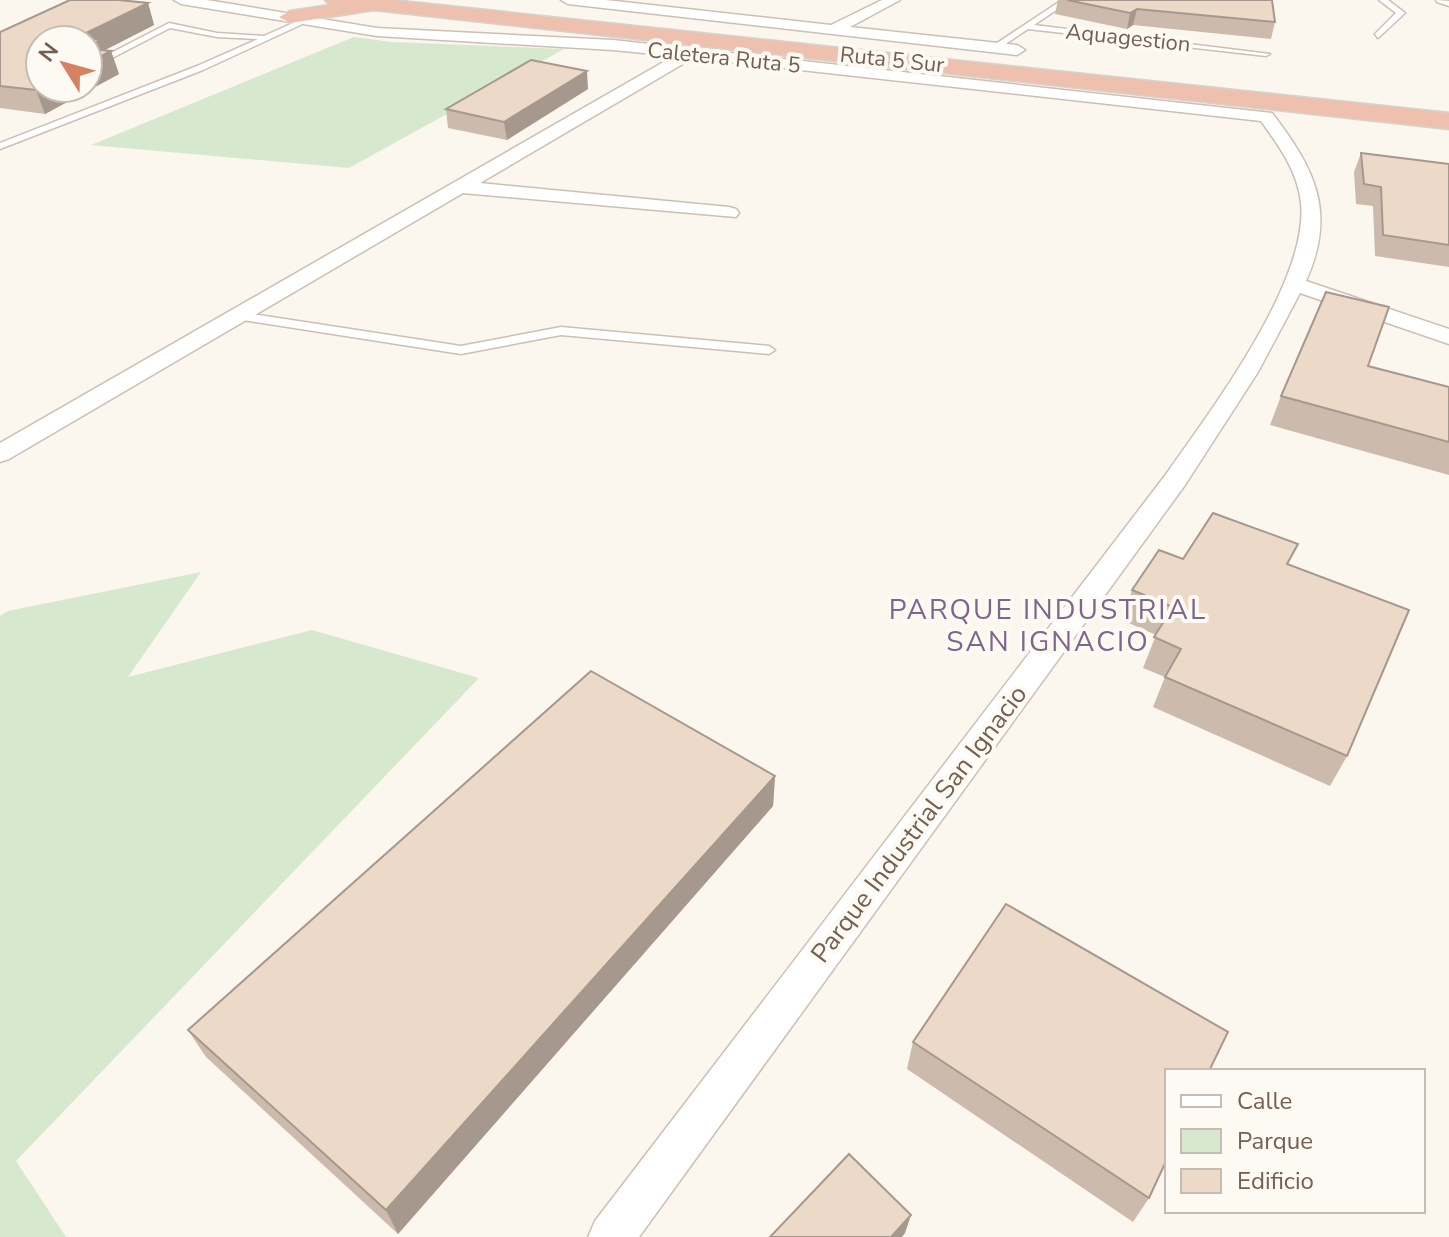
<svg xmlns="http://www.w3.org/2000/svg" width="1449" height="1237" font-family="'Nunito Sans',sans-serif">
	<style>
		.green { fill: #d6e8cd }
		.lines { fill: none; stroke-linecap: round; stroke-linejoin: round }
		.service-casing { stroke: #ccbfb4; stroke-width: 3 }
		.minor-casing { stroke: #ccbfb4; stroke-width: 3 }
		.motorway-casing { stroke: #d8d2cf; stroke-width: 3 }
		.service { fill: #fff; fill-rule: evenodd }
		.minor { fill: #fff; fill-rule: evenodd }
		.motorway { fill: #edc1ad; fill-rule: evenodd }
		.wall { fill: #ccbbac }
		.shaded-wall { fill: #a6988c }
		.building { fill: #edd9c8; stroke: #a6988c; stroke-width: 2 }
		.labels { text-anchor: middle; dominant-baseline: central; stroke-width: 8; stroke-linejoin: round; paint-order: stroke }
		.far-street-label { font-size: 22px; fill: #746052; stroke: #fdfaf4 }
		.street-label { font-size: 26px; fill: #746052; stroke: #fdfaf4 }
		.neighbourhood-label { font-size: 28px; letter-spacing: 2px; fill: #7f6689; stroke: #fdfaf4 }
	</style>
	<rect width="100%" height="100%" fill="#fbf6ee"/>
	<!-- green -->
	<path class="green" d="M 354,37 L 391,42 L 564,49 L 349,168 L 91,145 Z
		M 201,572 L 128,677 L 312,630 L 479,678 L 16,1161 L 66,1237 L 0,1237 L 0,616 L 8,611 Z"/>
	<g class="lines">
		<defs>
			<path id="service" d="M 1062,0 L 1071,0 L 1034,25 L 1270,54 L 1266,56 L 1028,29 L 998,49 L 991,47 Z
				M 1379,0 L 1388,0 L 1405,13 L 1378,38 L 1375,34 L 1396,13 Z
				M 1436,0 L 1449,1 L 1449,6 L 1437,2 Z
				M 304,18 L 311,20 L 203,70 L 0,149 L 0,143 L 197,66 L 258,39 L 217,37 L 170,28 L 114,57 L 107,55 L 169,23 L 217,33 L 264,36 Z
				M 240,312 L 461,346 L 561,327 L 769,346 L 775,350 L 769,354 L 561,335 L 461,354 L 236,319 L 236,313 Z"/>
			<path id="minor" d="M 174,0 L 207,0 L 377,28 L 613,40 L 1272,113 C 1315,169 1337,212 1306,281 L 1449,329 L 1449,344 L 1300,293 L 1258,372 L 1185,485 L 639,1237 L 588,1237 L 595,1221 L 1167,473 C 1211,410 1309,281 1301,203 C 1298,172 1279,146 1261,121 L 693,58 L 480,183 L 729,207 L 736,209 L 739,213 L 736,217 L 463,193 L 9,459 L 0,462 L 0,443 L 674,56 L 613,50 L 377,36 L 181,4 Z
				M 561,0 L 606,0 L 831,25 L 882,0 L 900,0 L 850,27 L 1017,45 L 1025,50 L 1017,55 L 568,4 Z"/>
			<path id="motorway" d="M 325,0 L 392,0 L 1449,113 L 1449,129 L 374,10 L 290,23 L 279,17 L 290,11 L 330,5 Z"/>
		</defs>
		<!-- service casing -->
		<use href="#service" class="service-casing"/>
		<!-- minor casing -->
		<use href="#minor" class="minor-casing"/>
		<!-- motorway casing -->
		<use href="#motorway" class="motorway-casing"/>
		<!-- service -->
		<use href="#service" class="service"/>
		<!-- minor -->
		<use href="#minor" class="minor"/>
		<!-- motorway -->
		<use href="#motorway" class="motorway"/>
	</g>
	<!-- wall -->
	<path class="wall" d="M 1058,0 L 1272,0 L 1275,22 L 1271,39 L 1133,25 L 1127,29 L 1055,14 Z
		M 148,3 L 154,25 L 105,50 L 111,51 L 119,74 L 45,114 L 0,108 L 0,32 Z
		M 588,89 L 507,140 L 448,128 L 446,109 Z
		M 1361,153 L 1449,164 L 1449,267 L 1375,256 L 1373,206 L 1356,204 L 1354,172 Z
		M 1368,366 L 1449,387 L 1449,475 L 1270,425 L 1281,396 Z
		M 1183,559 L 1289,565 L 1347,756 L 1330,786 L 1153,707 L 1165,677 L 1143,668 L 1156,635 L 1122,620 L 1132,590 Z
		M 775,776 L 773,806 L 398,1234 L 206,1057 L 188,1030 Z
		M 913,1042 L 1149,1198 L 1133,1222 L 907,1069 Z"/>
	<!-- shaded-wall -->
	<path class="shaded-wall" d="M 148,3 L 154,25 L 105,50 L 111,51 L 119,74 L 45,114 L 36,90 L 40,88 L 88,88 L 88,40 L 78,37 Z
		M 1137,9 L 1133,25 L 1127,29 L 1130,13 Z
		M 587,71 L 588,89 L 507,140 L 504,122 Z
		M 775,776 L 773,806 L 398,1234 L 386,1210 Z
		M 911,1215 L 905,1233 L 902,1237 L 891,1237 Z"/>
	<!-- building -->
	<path class="building" d="M 70,0 L 119,0 L 148,3 L 78,37 L 101,40 L 88,47 L 88,40 L 40,40 L 40,88 L 36,90 L 0,86 L 0,32 Z
		M 1067,0 L 1272,0 L 1275,22 L 1137,9 L 1130,13 Z
		M 88,49 L 111,51 L 88,63 Z
		M 531,60 L 587,71 L 504,122 L 446,109 Z
		M 1361,153 L 1449,164 L 1449,245 L 1383,235 L 1381,187 L 1364,184 Z
		M 1326,292 L 1389,307 L 1368,366 L 1449,387 L 1449,442 L 1281,396 Z
		M 1213,513 L 1298,544 L 1287,564 L 1409,610 L 1347,756 L 1165,677 L 1181,649 L 1154,637 L 1173,607 L 1132,590 L 1159,550 L 1183,559 Z
		M 591,671 L 775,776 L 386,1210 L 188,1030 Z
		M 1006,904 L 1228,1032 L 1209,1071 L 1167,1071 L 1167,1159 L 1149,1198 L 913,1042 Z
		M 849,1154 L 911,1215 L 891,1237 L 770,1237 Z"/>
	<g class="labels">
		<!-- far-street labels -->
		<g class="far-street-label">
			<text transform="translate(1128 38) rotate(6)">Aquagestion</text>
			<text transform="translate(724 58) rotate(6)">Caletera Ruta 5</text>
			<text transform="translate(892 60) rotate(6)">Ruta 5 Sur</text>
		</g>
		<!-- street labels -->
		<g class="street-label">
			<text transform="translate(919 824) rotate(-53)">Parque Industrial San Ignacio</text>
		</g>
		<!-- neighbourhood labels -->
		<g class="neighbourhood-label">
			<text x="1048" y="610">PARQUE INDUSTRIAL<tspan x="1048" dy="32">SAN IGNACIO</tspan></text>
		</g>
	</g>
	<!-- legend -->
	<rect x="1165" y="1069" width="260" height="144" fill="#fdfaf4" stroke="#c6bcb3" stroke-width="2"/>
	<rect x="1181" y="1095" width="40" height="12" fill="#ffffff" stroke="#c6bcb3" stroke-width="2"/>
	<text x="1237" y="1109" font-size="24" fill="#746052">Calle</text>
	<rect x="1181" y="1129" width="40" height="24" fill="#d6e8cd" stroke="#c6bcb3" stroke-width="2"/>
	<text x="1237" y="1149" font-size="24" fill="#746052">Parque</text>
	<rect x="1181" y="1169" width="40" height="24" fill="#edd9c8" stroke="#c6bcb3" stroke-width="2"/>
	<text x="1237" y="1189" font-size="24" fill="#746052">Edificio</text>
	<!-- north arrow -->
	<g transform="translate(64 64) rotate(307)"><circle r="38" fill="#fdfaf4" stroke="#c6bcb3" stroke-width="2"/>
	<path d="M0-6L14 30L0 20L-14 30Z" fill="#d48263"/>
	<text y="-12" font-size="22" font-weight="bold" text-anchor="middle" fill="#746052">N</text>
	</g>
</svg>
